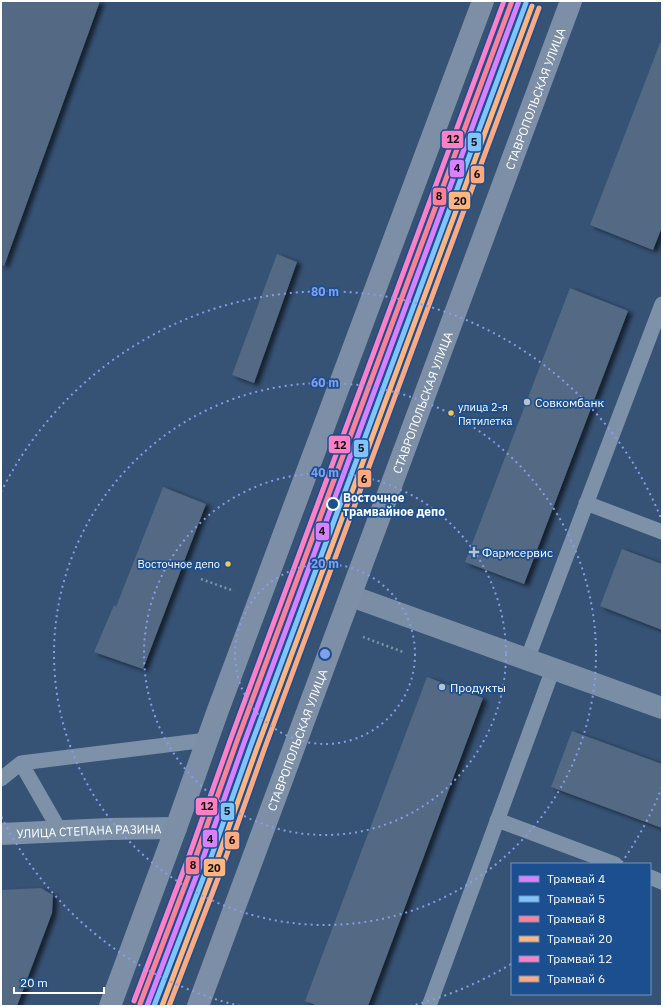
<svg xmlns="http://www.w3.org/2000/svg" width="663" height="1007" font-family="'IBM Plex Sans',sans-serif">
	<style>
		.building { fill: #526984; filter: url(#shadow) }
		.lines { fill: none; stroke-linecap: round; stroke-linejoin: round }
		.path { stroke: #7d92a8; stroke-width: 2.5; stroke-dasharray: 2 3; stroke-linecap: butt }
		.service { stroke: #7d92a8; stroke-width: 15 }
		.minor { stroke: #7d92a8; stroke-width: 22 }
		.secondary { stroke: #798da4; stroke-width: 22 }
		.primary { stroke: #7d8ea7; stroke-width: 22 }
		.tram-1-casing { stroke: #1b4f8f; stroke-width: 8 }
		.tram-2-casing { stroke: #1b4f8f; stroke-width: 8 }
		.tram-3-casing { stroke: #1b4f8f; stroke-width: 8 }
		.tram-4-casing { stroke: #1b4f8f; stroke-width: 8 }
		.tram-5-casing { stroke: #1b4f8f; stroke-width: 8 }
		.tram-6-casing { stroke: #1b4f8f; stroke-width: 8 }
		.tram-1 { stroke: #d880ff; stroke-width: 5 }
		.tram-2 { stroke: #80c4ff; stroke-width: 5 }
		.tram-3 { stroke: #ff8098; stroke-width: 5 }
		.tram-4 { stroke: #ffb580; stroke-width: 5 }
		.tram-5 { stroke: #ff80c5; stroke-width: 5 }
		.tram-6 { stroke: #ffa980; stroke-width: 5 }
		.ring { fill: none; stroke: #839eea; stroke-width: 2; stroke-dasharray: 2 4 }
		.poi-dot { fill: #b9c2ce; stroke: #1b4f8f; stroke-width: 1.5 }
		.bus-dot { fill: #fcc553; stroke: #1b4f8f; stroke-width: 1.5 }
		.stop-dot { fill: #1b4f8f; stroke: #fff; stroke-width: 2 }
		.labels { text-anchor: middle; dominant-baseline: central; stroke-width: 3.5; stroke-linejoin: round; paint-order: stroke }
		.bus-label { font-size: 11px; fill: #fff; stroke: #1b4f8f; text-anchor: start }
		.street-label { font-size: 12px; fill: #fff; stroke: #1b4f8f }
		.poi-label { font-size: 12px; fill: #fff; stroke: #1b4f8f; text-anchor: start }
		.stop-label { font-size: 12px; font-weight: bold; fill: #fff; stroke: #1b4f8f; text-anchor: start }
		.centre { fill: #839eea; stroke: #1b4f8f; stroke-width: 2 }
		.ring-label { font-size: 12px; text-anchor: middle; font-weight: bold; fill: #839eea; stroke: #1b4f8f; stroke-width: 3.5; stroke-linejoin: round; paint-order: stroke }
		.line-badge { stroke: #1b4f8f; stroke-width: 1.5 }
		.pale-badge-label { font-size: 11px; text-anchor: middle; font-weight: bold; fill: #111 }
	</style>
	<defs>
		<filter id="shadow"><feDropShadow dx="4.5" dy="2.5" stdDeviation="2" flood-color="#0009"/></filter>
	</defs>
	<rect width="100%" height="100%" fill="#365274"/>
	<!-- building -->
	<path class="building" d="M 1,1 L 100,1 L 4,266 L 1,265 Z
		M 660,43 L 662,43 L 662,227 L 653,250 L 590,225 Z
		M 277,254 L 297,262 L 254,383 L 232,375 Z
		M 570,288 L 628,311 L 524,584 L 465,562 Z
		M 163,487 L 206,504 L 143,669 L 94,652 L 114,605 L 116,607 Z
		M 622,549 L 662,564 L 662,630 L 600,606 Z
		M 427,677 L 483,698 L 368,1006 L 318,1006 L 305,1001 Z
		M 572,731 L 662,764 L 662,828 L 551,787 Z
		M 41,888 L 53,895 L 52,913 L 17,1006 L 1,1006 L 1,890 Z"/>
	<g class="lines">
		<!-- path -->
		<path class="path" d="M 201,579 L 234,591
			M 284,608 L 313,619
			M 363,637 L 403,652"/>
		<!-- service -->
		<path class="service" d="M 586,503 L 662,532
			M 527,660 L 662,304
			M 21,763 L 60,831
			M 1,779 L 21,763 L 207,740
			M 497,820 L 615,864
			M 650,877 L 662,882
			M 429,1006 L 553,669"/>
		<!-- minor -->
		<path class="minor" id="s1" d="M 1,834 L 109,829 L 176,828"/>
		<!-- secondary -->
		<path class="secondary" d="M 351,596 L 662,708"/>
		<!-- primary -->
		<g class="primary">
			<path d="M 110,1006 L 176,828 L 218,710 L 483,1"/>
			<path id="s2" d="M 198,1006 L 571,1"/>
		</g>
		<defs>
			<path id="tram-1" d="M 147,1006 L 202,861 L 244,743 L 519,1"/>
			<path id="tram-2" d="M 154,1006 L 209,863 L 251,745 L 526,3"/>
			<path id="tram-3" d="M 140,1004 L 195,859 L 237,741 L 512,1"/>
			<path id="tram-4" d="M 162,1006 L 215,866 L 257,748 L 532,6"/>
			<path id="tram-5" d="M 134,1001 L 189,856 L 231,738 L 504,1"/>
			<path id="tram-6" d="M 169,1006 L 222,868 L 264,750 L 539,8"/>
		</defs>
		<!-- tram-1 casing -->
		<use href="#tram-1" class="tram-1-casing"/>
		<!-- tram-2 casing -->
		<use href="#tram-2" class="tram-2-casing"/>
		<!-- tram-3 casing -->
		<use href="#tram-3" class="tram-3-casing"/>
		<!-- tram-4 casing -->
		<use href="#tram-4" class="tram-4-casing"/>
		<!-- tram-5 casing -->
		<use href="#tram-5" class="tram-5-casing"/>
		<!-- tram-6 casing -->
		<use href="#tram-6" class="tram-6-casing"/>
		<!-- tram-1 -->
		<use href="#tram-1" class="tram-1"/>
		<!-- tram-2 -->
		<use href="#tram-2" class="tram-2"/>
		<!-- tram-3 -->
		<use href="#tram-3" class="tram-3"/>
		<!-- tram-4 -->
		<use href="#tram-4" class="tram-4"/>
		<!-- tram-5 -->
		<use href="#tram-5" class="tram-5"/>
		<!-- tram-6 -->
		<use href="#tram-6" class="tram-6"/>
	</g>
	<!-- distance rings -->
	<g class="ring">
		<circle cx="325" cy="654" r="90"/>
		<circle cx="325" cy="654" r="181"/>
		<circle cx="325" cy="654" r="271"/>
		<path d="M662 787A362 362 0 0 1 622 862M511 964A362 362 0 0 1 410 1006M240 1006A362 362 0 0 1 1 816M1 492A362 362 0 0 1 662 521"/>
	</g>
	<!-- markers -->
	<g class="poi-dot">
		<circle cx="527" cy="402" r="4"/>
		<path d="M472 546h4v4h4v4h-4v4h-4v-4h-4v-4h4z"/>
		<circle cx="442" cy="687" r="4"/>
	</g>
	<g class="bus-dot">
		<circle cx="451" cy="413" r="3.5"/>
		<circle cx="228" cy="564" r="3.5"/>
	</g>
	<circle class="stop-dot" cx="333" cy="504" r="6"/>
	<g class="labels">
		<!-- bus labels -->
		<g class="bus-label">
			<text x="458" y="407">улица 2-я<tspan x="458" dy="14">Пятилетка</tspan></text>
			<text x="220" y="564" text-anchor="end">Восточное депо</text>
		</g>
		<!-- street labels -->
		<g class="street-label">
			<text stroke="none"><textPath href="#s2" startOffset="968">СТАВРОПОЛЬСКАЯ УЛИЦА</textPath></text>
			<text stroke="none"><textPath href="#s2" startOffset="644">СТАВРОПОЛЬСКАЯ УЛИЦА</textPath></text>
			<text stroke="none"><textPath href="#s2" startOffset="284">СТАВРОПОЛЬСКАЯ УЛИЦА</textPath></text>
			<text stroke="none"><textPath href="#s1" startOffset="88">УЛИЦА СТЕПАНА РАЗИНА</textPath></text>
		</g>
		<!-- poi labels -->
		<g class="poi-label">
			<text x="535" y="402">Совкомбанк</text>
			<text x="482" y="552">Фармсервис</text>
			<text x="450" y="687">Продукты</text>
		</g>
		<!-- stop labels -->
		<g class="stop-label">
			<text x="343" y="497">Восточное<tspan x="343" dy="14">трамвайное депо</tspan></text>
		</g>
	</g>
	<circle cx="325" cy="654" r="6" class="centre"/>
	<g class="ring-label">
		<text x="325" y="296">80 m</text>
		<text x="325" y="387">60 m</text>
		<text x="325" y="477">40 m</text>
		<text x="325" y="568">20 m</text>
	</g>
	<g class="line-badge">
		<rect x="441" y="130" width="23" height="19" rx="4" fill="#ff80c5"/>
		<rect x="467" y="132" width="15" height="20" rx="4" fill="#80c4ff"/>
		<rect x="449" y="159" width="16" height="19" rx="4" fill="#d880ff"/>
		<rect x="470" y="165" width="15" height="19" rx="4" fill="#ffa980"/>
		<rect x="432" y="187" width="15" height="19" rx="4" fill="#ff8098"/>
		<rect x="448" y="191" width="23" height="19" rx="4" fill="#ffb580"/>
		<rect x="328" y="435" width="23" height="19" rx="4" fill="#ff80c5"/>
		<rect x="353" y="439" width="16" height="19" rx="4" fill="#80c4ff"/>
		<rect x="357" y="469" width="15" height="19" rx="4" fill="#ffa980"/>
		<rect x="315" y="522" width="15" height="19" rx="4" fill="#d880ff"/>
		<rect x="195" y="797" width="23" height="19" rx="4" fill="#ff80c5"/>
		<rect x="220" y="802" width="15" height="19" rx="4" fill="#80c4ff"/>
		<rect x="202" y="829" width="16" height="19" rx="4" fill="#d880ff"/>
		<rect x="224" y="831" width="16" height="19" rx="4" fill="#ffa980"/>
		<rect x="185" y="856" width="15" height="19" rx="4" fill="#ff8098"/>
		<rect x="203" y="858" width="23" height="19" rx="4" fill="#ffb580"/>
	</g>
	<g class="pale-badge-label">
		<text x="453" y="143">12</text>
		<text x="474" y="146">5</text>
		<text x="457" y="172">4</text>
		<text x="477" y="178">6</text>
		<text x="439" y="200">8</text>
		<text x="460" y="205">20</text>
		<text x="340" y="449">12</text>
		<text x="361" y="452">5</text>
		<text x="364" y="483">6</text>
		<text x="322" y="535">4</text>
		<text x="207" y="810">12</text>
		<text x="227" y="815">5</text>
		<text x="210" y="843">4</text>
		<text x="232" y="844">6</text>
		<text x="193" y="869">8</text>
		<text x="214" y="872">20</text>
	</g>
	<!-- border -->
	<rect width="663" height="1007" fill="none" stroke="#ffffff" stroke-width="4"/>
	<!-- legend -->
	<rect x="511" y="863" width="140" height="132" fill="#1b4f8f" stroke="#7695bc"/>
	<rect x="519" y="876" width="20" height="6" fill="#d880ff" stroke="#7695bc"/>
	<text x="547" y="883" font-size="12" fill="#ffffff">Трамвай 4</text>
	<rect x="519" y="896" width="20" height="6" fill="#80c4ff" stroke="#7695bc"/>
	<text x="547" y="903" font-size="12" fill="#ffffff">Трамвай 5</text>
	<rect x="519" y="916" width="20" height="6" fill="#ff8098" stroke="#7695bc"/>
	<text x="547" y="923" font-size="12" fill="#ffffff">Трамвай 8</text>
	<rect x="519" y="936" width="20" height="6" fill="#ffb580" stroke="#7695bc"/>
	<text x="547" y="943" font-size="12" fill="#ffffff">Трамвай 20</text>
	<rect x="519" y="956" width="20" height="6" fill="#ff80c5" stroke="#7695bc"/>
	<text x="547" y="963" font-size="12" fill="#ffffff">Трамвай 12</text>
	<rect x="519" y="976" width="20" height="6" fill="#ffa980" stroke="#7695bc"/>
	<text x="547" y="983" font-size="12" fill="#ffffff">Трамвай 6</text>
	<!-- scale -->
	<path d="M14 987v6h90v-6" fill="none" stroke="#ffffff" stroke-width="2"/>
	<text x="20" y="987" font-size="12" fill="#ffffff" stroke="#1b4f8f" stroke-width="3" paint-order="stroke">20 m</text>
</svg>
